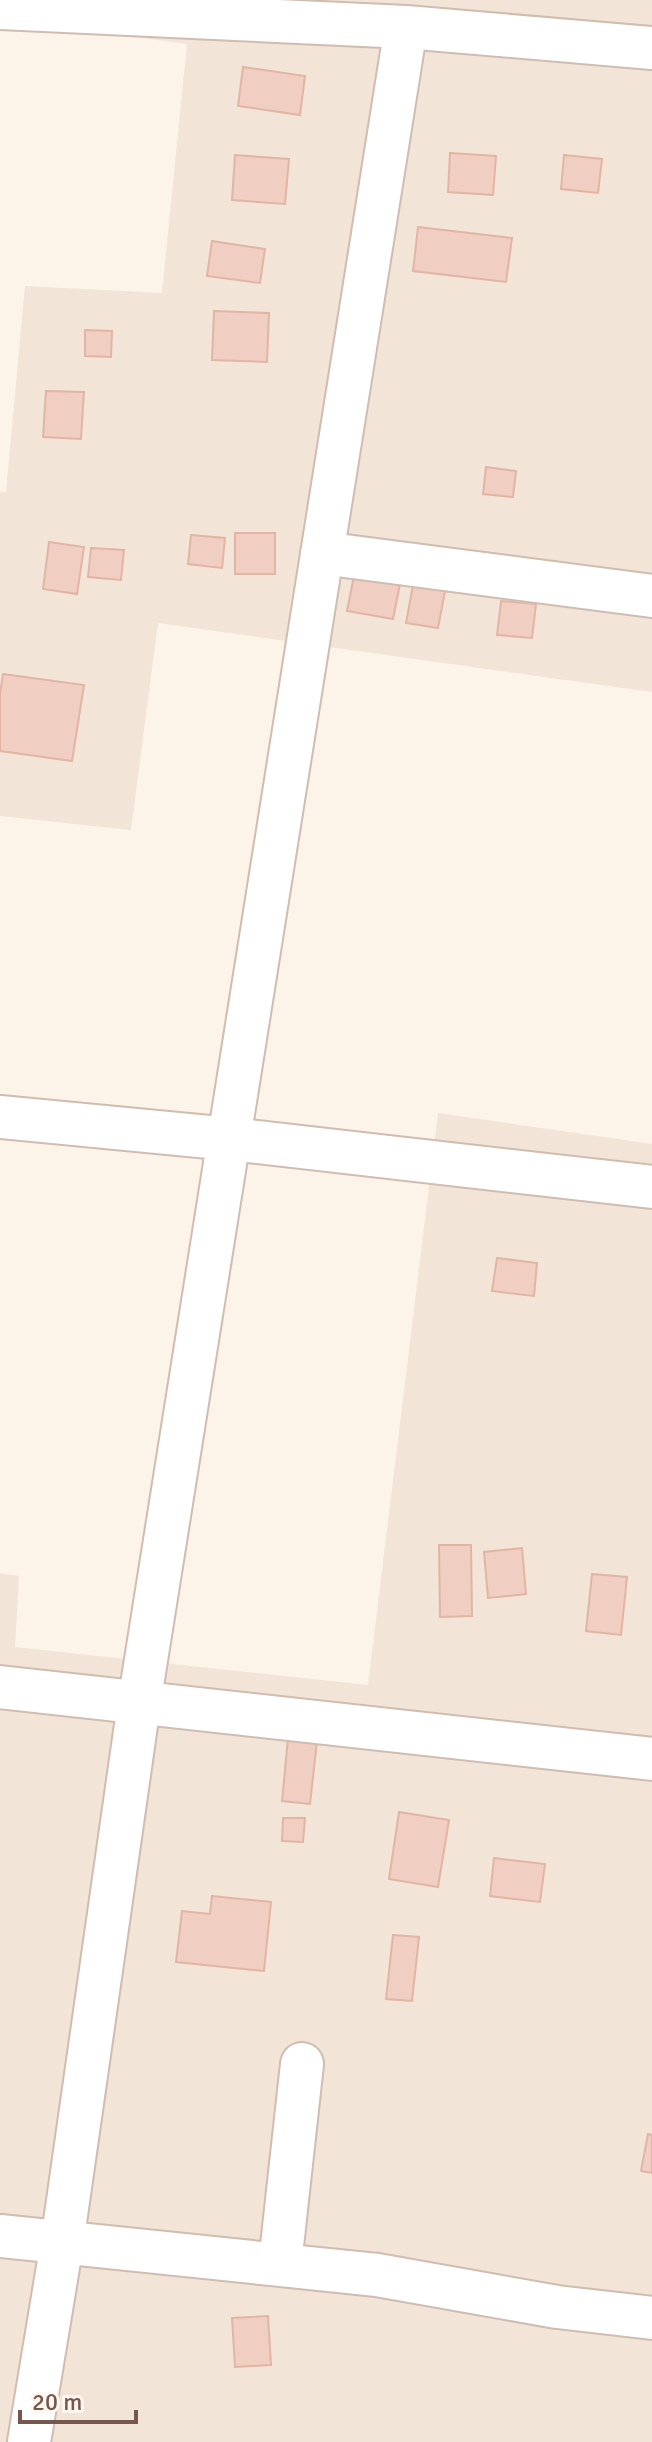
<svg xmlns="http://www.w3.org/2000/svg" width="652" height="2442" font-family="Signika,sans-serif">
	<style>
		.residential { fill: #f3e4d8 }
		.building { fill: #f0cfc2; stroke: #e2b4a3; stroke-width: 2 }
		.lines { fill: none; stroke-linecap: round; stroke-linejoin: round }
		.minor-casing { stroke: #d0bcb1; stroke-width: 46 }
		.minor { stroke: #fff; stroke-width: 42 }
	</style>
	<rect width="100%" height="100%" fill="#fcf3e9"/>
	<!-- residential -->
	<path class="residential" d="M 0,0 L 652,0 L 652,692 L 158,623 L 131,830 L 0,816 L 0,492 L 6,492 L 25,286 L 162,293 L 187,44 L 0,19 Z
		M 438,1113 L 652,1144 L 652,2442 L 0,2442 L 0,1573 L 19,1576 L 15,1647 L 368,1685 Z"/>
	<!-- building -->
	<path class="building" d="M 243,67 L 305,76 L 300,115 L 238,106 Z
		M 450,153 L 496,156 L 493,195 L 448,192 Z
		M 235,155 L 289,159 L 285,204 L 232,200 Z
		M 564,155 L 602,159 L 598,193 L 561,189 Z
		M 418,227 L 512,238 L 506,282 L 413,271 Z
		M 212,241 L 265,249 L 260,283 L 207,276 Z
		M 214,311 L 269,313 L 267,362 L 212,360 Z
		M 85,330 L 112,331 L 111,357 L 85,356 Z
		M 46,391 L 84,392 L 81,439 L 43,437 Z
		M 486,467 L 516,471 L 513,497 L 483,494 Z
		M 235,533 L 275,533 L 275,574 L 235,574 Z
		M 191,535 L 225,538 L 222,568 L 188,564 Z
		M 49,542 L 84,547 L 77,594 L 43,589 Z
		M 91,548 L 124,550 L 121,580 L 88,577 Z
		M 355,571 L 401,579 L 393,619 L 347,611 Z
		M 414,580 L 446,586 L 438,628 L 406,623 Z
		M 501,601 L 536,604 L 532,638 L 497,635 Z
		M 3,674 L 84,685 L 72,761 L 0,751 L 0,694 Z
		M 497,1258 L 537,1263 L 534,1296 L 492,1291 Z
		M 439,1545 L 471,1545 L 472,1616 L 440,1617 Z
		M 522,1548 L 526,1594 L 488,1598 L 484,1552 Z
		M 592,1574 L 627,1577 L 621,1635 L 586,1631 Z
		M 288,1738 L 317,1741 L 310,1804 L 282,1801 Z
		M 399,1812 L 449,1820 L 438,1887 L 389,1879 Z
		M 283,1818 L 305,1818 L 303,1842 L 282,1841 Z
		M 494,1858 L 545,1864 L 540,1902 L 490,1896 Z
		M 212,1896 L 271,1902 L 264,1971 L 176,1962 L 182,1911 L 210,1914 Z
		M 393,1935 L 419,1937 L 412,2001 L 386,1999 Z
		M 648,2134 L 652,2135 L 652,2173 L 641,2171 Z
		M 268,2316 L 271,2365 L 235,2367 L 232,2318 Z"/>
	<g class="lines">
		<defs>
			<path id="minor" d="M 0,8 L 406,27 L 652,48
				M 322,553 L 652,596
				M 0,1117 L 230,1139 L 652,1187
				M 0,1687 L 652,1759
				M 0,2236 L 377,2275 L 557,2307 L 652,2318
				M 280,2264 L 302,2064
				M 29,2442 L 62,2243 L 139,1704 L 406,27"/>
		</defs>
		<!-- minor casing -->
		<use href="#minor" class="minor-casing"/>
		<!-- minor -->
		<use href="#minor" class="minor"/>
	</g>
	<!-- scale -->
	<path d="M20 2410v12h116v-12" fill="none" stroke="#76574d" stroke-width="4"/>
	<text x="32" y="2410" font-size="24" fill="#76574d" stroke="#fef7f0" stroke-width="6" paint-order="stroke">20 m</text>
</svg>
